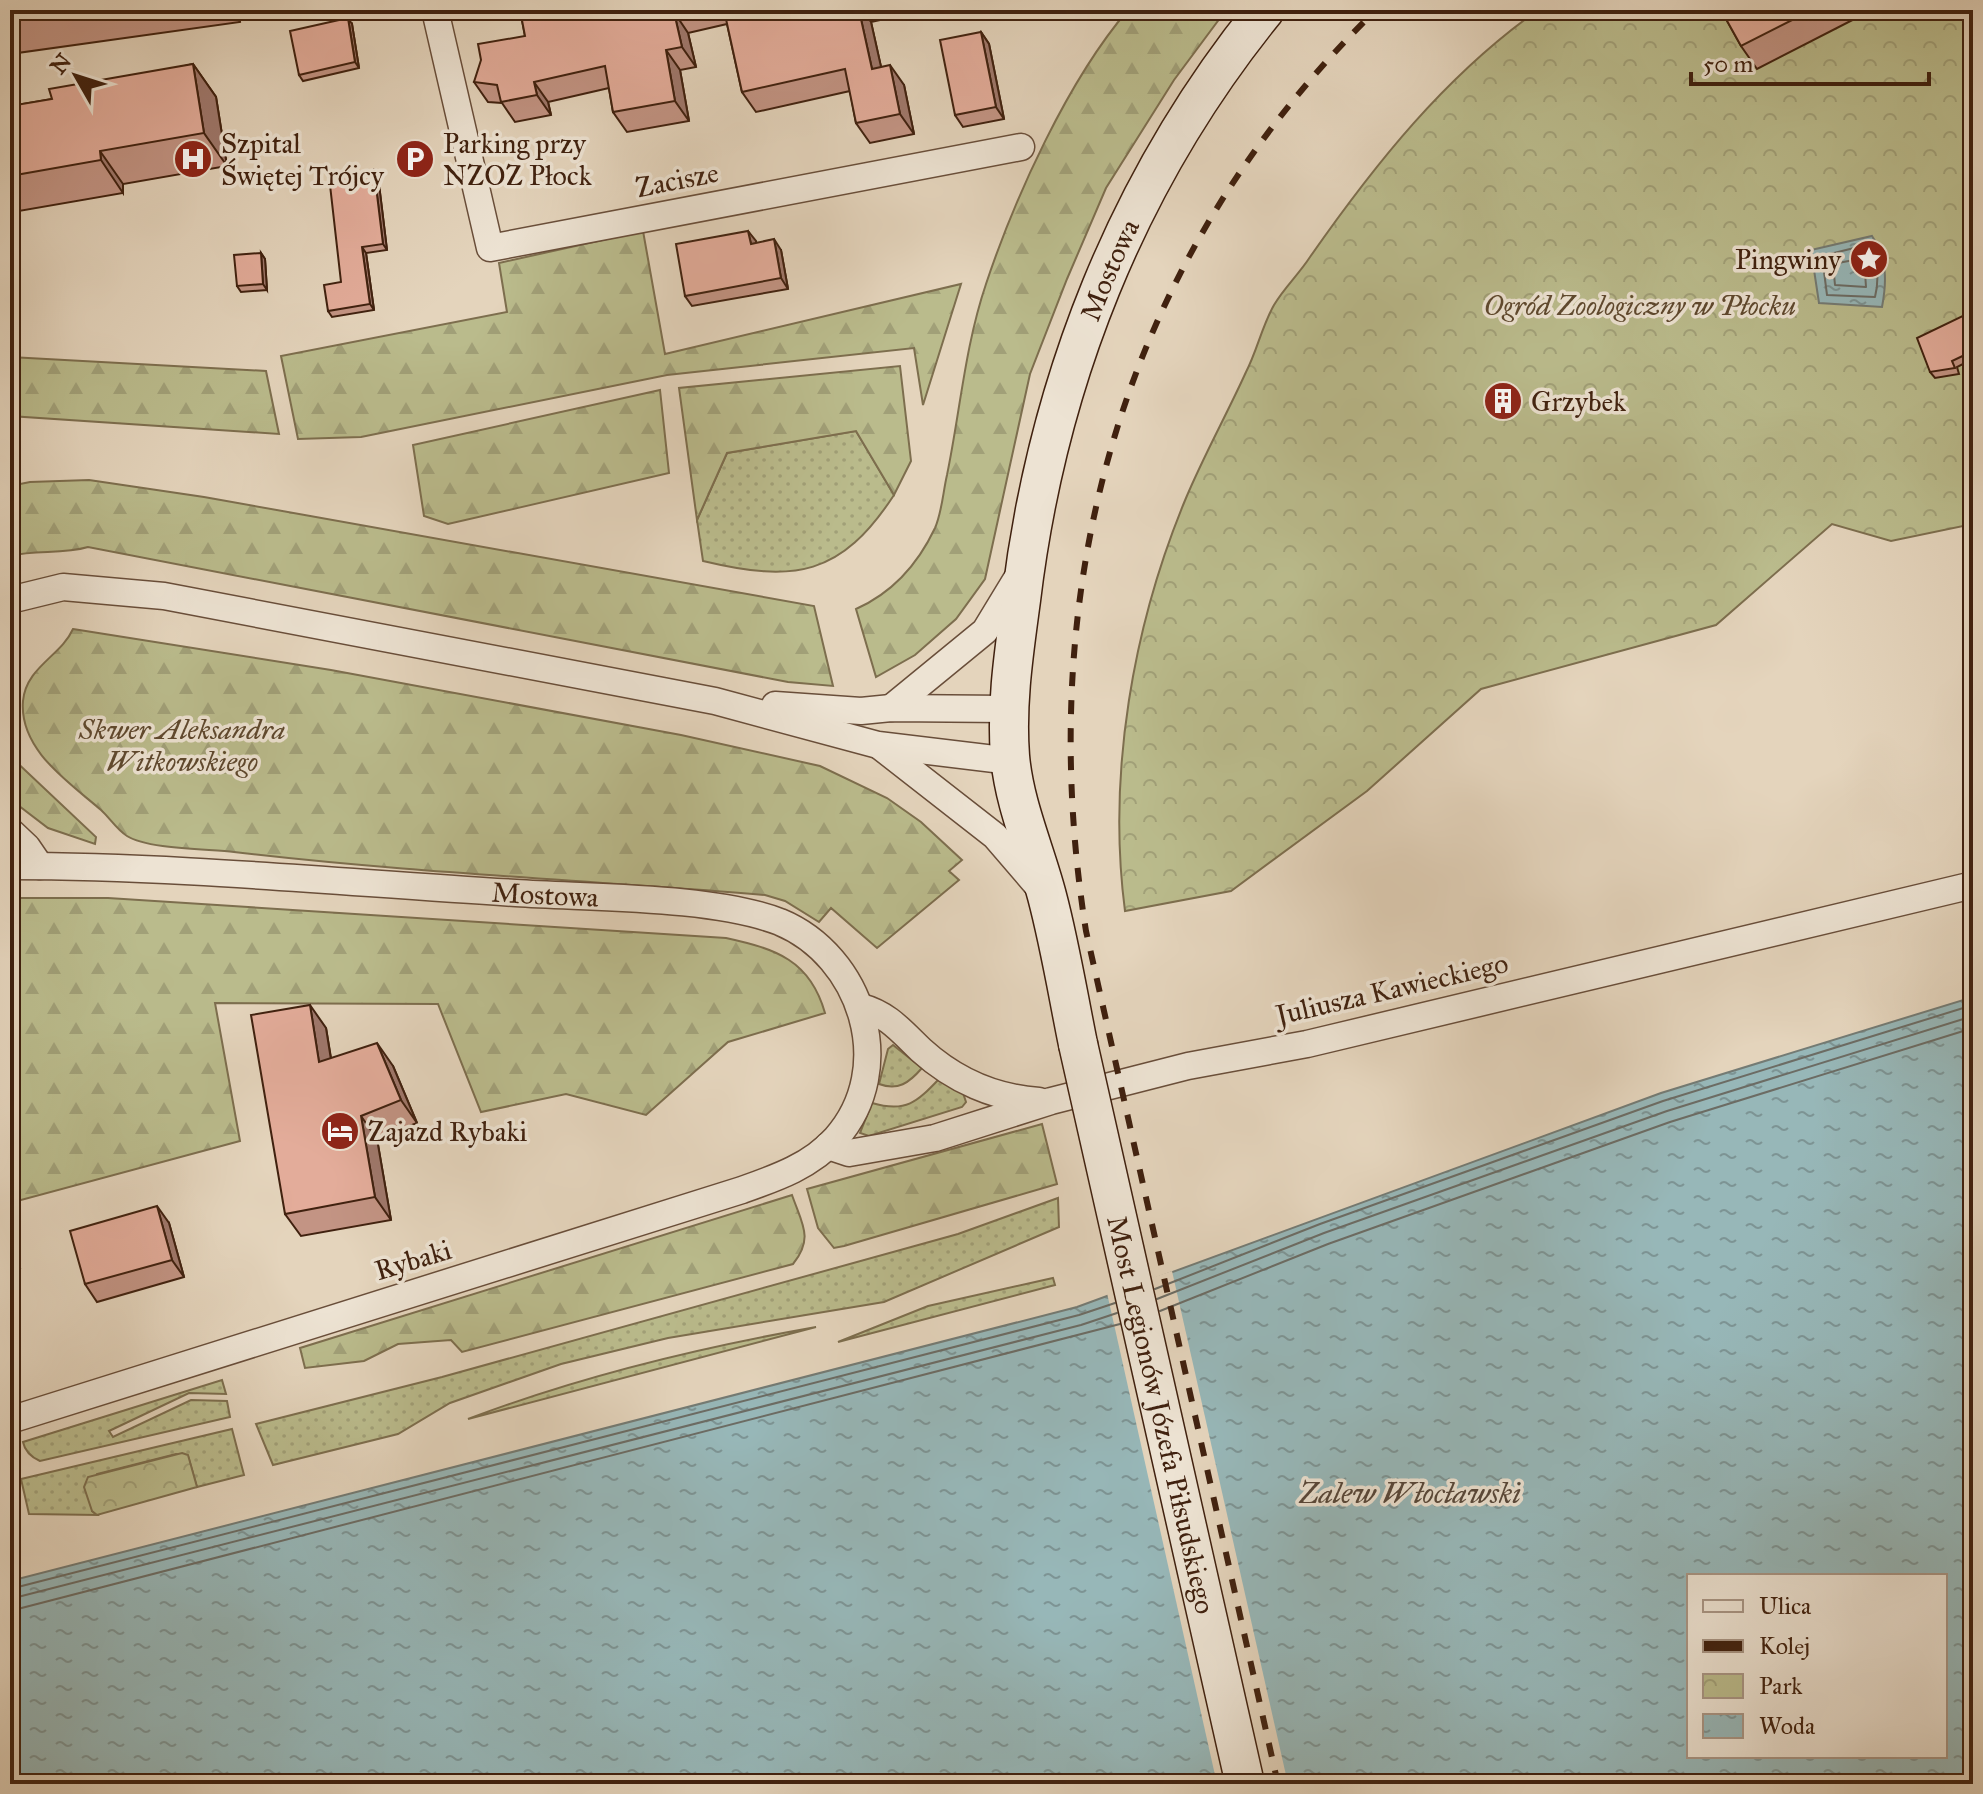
<svg xmlns="http://www.w3.org/2000/svg" width="1983" height="1794" font-family="'IM FELL Great Primer',serif">
	<style>
		.grass { fill: url(#grass-dots); stroke: #7d6e4e; stroke-width: 2 }
		.forest { fill: url(#forest-firs); stroke: #7d6e4e; stroke-width: 2 }
		.park { fill: url(#park-crowns); stroke: #7d6e4e; stroke-width: 2 }
		.water { fill: url(#water-ripples); stroke: #747b74; stroke-width: 2; fill-rule: evenodd }
		.pier { fill: #e4d4bc }
		.lines { fill: none; stroke-linecap: round; stroke-linejoin: round }
		.shore { stroke: #6c6c64; stroke-width: 2 }
		.minor-casing { stroke: #694e3a; stroke-width: 29 }
		.secondary-casing { stroke: #40210f; stroke-width: 41 }
		.minor { stroke: #ede3d3; stroke-width: 26 }
		.secondary { stroke: #ede3d3; stroke-width: 38 }
		.rail { stroke: #40210f; stroke-width: 6; stroke-dasharray: 14 14; stroke-linecap: butt }
		.secondary-bridge-casing { stroke: #40210f; stroke-width: 41; stroke-linecap: butt }
		.secondary-bridge { stroke: #ede3d3; stroke-width: 38 }
		.wall { fill: #c39484; stroke: #40210f; stroke-width: 2 }
		.shaded-wall { fill: #9f786c; stroke: #40210f; stroke-width: 2 }
		.building { fill: #e3ac9a; stroke: #40210f; stroke-width: 2 }
		.labels { text-anchor: middle; dominant-baseline: central; stroke-width: 7; stroke-linejoin: round; paint-order: stroke }
		.poi-label { font-size: 28px; fill: #40210f; stroke: #ede3d3; text-anchor: start }
		.street-label { font-size: 28px; fill: #40210f; stroke: #ede3d3 }
		.park-label { font-size: 28px; font-style: italic; fill: #5e482e; stroke: #ede3d3 }
		.water-label { font-size: 30px; font-style: italic; fill: #564639; stroke: #ede3d3 }
	</style>
	<defs>
		<pattern id="grass-dots" width="8" height="8" patternUnits="userSpaceOnUse" patternTransform="scale(2)"><rect width="8" height="8" fill="#babb8c"/><path d="M2 2h.1M6 6h.1" fill="none" stroke="#a1a078" stroke-width="1.8" stroke-linecap="round"/></pattern>
		<pattern id="forest-firs" width="22" height="20" patternUnits="userSpaceOnUse" patternTransform="scale(2)"><rect width="22" height="20" fill="#babb8c"/><path d="M5 1l3.5 6h-7zM16 11l3.5 6h-7z" fill="#a1a078"/></pattern>
		<pattern id="park-crowns" width="20" height="18" patternUnits="userSpaceOnUse" patternTransform="scale(2)"><rect width="20" height="18" fill="#babb8c"/><path d="M2 6a3 3 0 1 1 6 0M12 15a3 3 0 1 1 6 0" fill="none" stroke="#a1a078"/></pattern>
		<pattern id="water-ripples" width="26" height="14" patternUnits="userSpaceOnUse" patternTransform="scale(2)"><rect width="26" height="14" fill="#97b7b8"/><path d="M2 4q2-2 4 0t4 0M15 11q2-2 4 0t4 0" fill="none" stroke="#7d9494"/></pattern>
	</defs>
	<rect width="100%" height="100%" fill="#e4d4bc"/>
	<filter id="stains"><feTurbulence type="fractalNoise" baseFrequency=".0025" numOctaves="4"/><feColorMatrix values="0 0 0 0 .2 0 0 0 0 .09 0 0 0 0 .02 0 0 0 .5 -.17"/></filter>
	<radialGradient id="worn" r=".72"><stop offset=".6" stop-color="#630" stop-opacity="0"/><stop offset="1" stop-color="#630" stop-opacity=".3"/></radialGradient>
	<!-- grass -->
	<path class="grass" d="M 856,431 L 894,495 C 841,576 795,583 703,561 L 697,520 L 727,453 Z
		M 893,1045 L 922,1068 C 909,1083 898,1091 879,1084 L 888,1049 Z
		M 939,1079 L 963,1093 L 966,1102 L 962,1107 L 869,1136 L 860,1133 L 872,1103 C 906,1113 917,1102 939,1079 Z
		M 1058,1198 L 1059,1227 L 884,1302 L 668,1338 L 561,1364 L 450,1403 L 398,1434 L 273,1465 L 256,1424 L 442,1377 L 958,1234 Z
		M 1053,1278 L 1055,1285 L 838,1342 L 928,1306 Z
		M 816,1327 L 468,1419 C 581,1376 697,1348 816,1327 Z
		M 222,1380 L 226,1394 L 189,1393 L 109,1431 L 113,1437 L 191,1400 L 227,1401 L 230,1417 L 40,1461 C 31,1457 25,1452 23,1442 Z
		M 232,1429 L 244,1475 L 197,1487 L 188,1456 L 176,1454 L 97,1474 L 92,1511 L 97,1515 L 29,1514 L 21,1479 Z"/>
	<!-- forest -->
	<path class="forest" d="M 1128,10 L 1226,10 L 1174,80 L 1106,188 L 1067,279 L 1030,374 L 985,579 L 956,619 L 915,655 L 876,677 L 856,609 C 892,593 918,564 935,528 C 942,512 943,492 947,475 C 960,412 965,346 986,284 C 1015,197 1068,80 1128,10 Z
		M 643,231 L 665,354 L 961,284 L 923,405 L 914,348 L 667,375 L 361,437 L 298,439 L 281,356 L 507,312 L 499,263 Z
		M 10,357 L 266,371 L 279,434 L 10,416 Z
		M 900,366 L 911,461 L 894,495 L 856,431 L 727,453 L 697,520 L 679,388 Z
		M 660,390 L 669,473 L 448,524 L 424,516 L 413,445 Z
		M 89,480 L 204,497 L 814,606 L 833,686 L 788,682 L 88,547 C 61,555 37,549 10,556 L 10,486 L 30,482 Z
		M 73,629 L 331,670 L 681,735 L 820,766 L 887,798 L 921,822 L 962,860 L 949,871 L 959,880 L 877,948 L 831,908 L 819,922 L 785,901 L 765,895 C 588,880 410,873 234,852 C 208,849 147,849 127,836 C 117,830 109,817 101,810 C 69,782 19,750 23,701 C 26,667 61,656 73,629 Z
		M 10,756 L 96,837 L 95,844 L 48,828 L 10,799 Z
		M 10,898 L 108,898 L 726,938 C 776,949 810,960 825,1013 L 728,1042 L 646,1115 L 566,1094 L 481,1112 L 438,1004 L 215,1003 L 240,1141 L 10,1203 Z
		M 1042,1124 L 1057,1184 L 844,1246 L 834,1248 L 818,1228 L 807,1189 Z
		M 792,1195 C 802,1224 814,1238 793,1264 L 462,1352 L 451,1340 L 398,1344 L 364,1361 L 305,1368 L 300,1348 Z"/>
	<!-- park -->
	<path class="park" d="M 1538,10 L 1973,10 L 1973,524 L 1891,541 L 1832,524 L 1716,625 L 1481,689 L 1367,791 L 1231,891 L 1125,911 C 1107,774 1133,625 1186,498 C 1204,455 1227,414 1246,372 C 1257,351 1262,326 1274,305 C 1284,288 1299,274 1310,257 C 1375,164 1445,76 1538,10 Z
		M 182,1453 L 188,1455 L 197,1487 L 97,1515 L 92,1511 L 84,1487 L 88,1477 Z"/>
	<!-- water -->
	<path class="water" d="M 1872,236 C 1887,258 1887,281 1882,307 L 1819,303 L 1811,250 Z
		M 1973,997 L 1973,1784 L 10,1784 L 10,1581 L 1077,1307 L 1661,1093 ZM 1689,1576 L 1945,1576 L 1945,1756 L 1689,1756 Z"/>
	<!-- pier -->
	<path class="pier" d="M 1172,1271 L 1288,1784 L 1217,1784 L 1107,1293 Z"/>
	<g class="lines">
		<!-- shore -->
		<path class="shore" d="M 1866,245 C 1879,255 1879,281 1875,297 L 1827,295 L 1822,256 Z
			M 1864,258 L 1866,287 L 1835,285 L 1833,264 Z
			M 1155,1289 L 1320,1224 L 1663,1101 L 1973,1005
			M 1157,1299 L 1324,1233 L 1667,1111 L 1973,1016
			M 1160,1311 L 1328,1244 L 1670,1122 L 1973,1028
			M 10,1589 L 1079,1315 L 1115,1303
			M 10,1599 L 1081,1325 L 1117,1313
			M 10,1611 L 1120,1324"/>
		<defs>
			<g id="minor">
				<path d="M 435,10 L 490,248 L 1021,147"/>
				<path d="M 10,600 L 63,587 L 164,596 L 715,701 L 878,745 L 1011,761"/>
				<path d="M 775,705 L 861,711 L 891,708 L 1007,709"/>
				<path d="M 891,708 L 985,631 L 1016,580"/>
				<path d="M 881,747 L 995,836 L 1037,885"/>
				<path d="M 10,831 L 27,847 L 40,866"/>
				<path id="s1" d="M 10,866 C 179,866 348,883 516,893 C 590,898 713,896 780,922 C 862,956 898,1068 836,1138 C 811,1166 776,1178 742,1190 L 10,1420"/>
				<path d="M 861,1007 C 888,1014 902,1032 921,1050 C 954,1080 995,1098 1039,1101"/>
				<path d="M 828,1146 L 849,1153 L 935,1138 L 1051,1101 L 1188,1066 L 1307,1044 L 1973,885"/>
			</g>
			<g id="secondary">
				<path id="s2" d="M 1078,1044 C 1068,995 1060,945 1047,896 C 1035,850 1014,804 1010,756 C 1006,703 1014,652 1021,600 C 1047,383 1127,180 1265,10"/>
			</g>
		</defs>
		<!-- minor casing -->
		<use href="#minor" class="minor-casing"/>
		<!-- secondary casing -->
		<use href="#secondary" class="secondary-casing"/>
		<!-- minor -->
		<use href="#minor" class="minor"/>
		<!-- secondary -->
		<use href="#secondary" class="secondary"/>
		<!-- rail -->
		<path class="rail" d="M 1278,1784 L 1086,931 C 1031,586 1123,256 1376,10"/>
		<defs>
			<g id="secondary-bridge">
				<path id="s3" d="M 1078,1044 L 1245,1784"/>
			</g>
		</defs>
		<!-- secondary-bridge casing -->
		<use href="#secondary-bridge" class="secondary-bridge-casing"/>
		<!-- secondary-bridge -->
		<use href="#secondary-bridge" class="secondary-bridge"/>
	</g>
	<!-- wall -->
	<path class="wall" d="M 10,10 L 238,10 L 240,22 L 10,54 Z
		M 520,10 L 921,10 L 921,11 L 871,22 L 881,67 L 904,85 L 914,134 L 870,143 L 856,123 L 850,91 L 756,112 L 742,92 L 727,24 L 688,33 L 696,67 L 680,70 L 689,121 L 627,132 L 613,112 L 609,88 L 548,102 L 551,115 L 515,122 L 502,103 L 488,102 L 474,82 L 525,36 Z
		M 1721,10 L 1872,10 L 1757,69 L 1741,46 Z
		M 352,24 L 359,68 L 303,81 L 299,75 Z
		M 981,32 L 989,44 L 1004,119 L 963,127 L 955,115 Z
		M 193,64 L 216,97 L 227,166 L 123,184 L 123,193 L 19,211 L 10,200 L 10,106 L 52,99 Z
		M 374,170 L 378,176 L 387,250 L 366,253 L 374,310 L 332,317 L 328,311 L 341,282 Z
		M 748,231 L 756,243 L 781,250 L 788,289 L 692,306 L 685,296 Z
		M 261,253 L 265,259 L 267,290 L 241,292 L 237,286 Z
		M 1973,311 L 1973,359 L 1957,367 L 1959,374 L 1935,378 L 1930,372 Z
		M 326,1028 L 331,1058 L 393,1066 L 417,1123 L 377,1139 L 391,1220 L 301,1236 L 285,1214 Z
		M 169,1223 L 184,1277 L 97,1302 L 85,1284 Z
		M 10,1232 L 20,1268 L 10,1270 Z"/>
	<!-- shaded-wall -->
	<path class="shaded-wall" d="M 232,10 L 238,10 L 240,22 Z
		M 859,10 L 862,10 L 871,22 L 886,89 L 872,69 Z
		M 674,12 L 688,33 L 696,67 L 682,47 Z
		M 348,18 L 352,24 L 359,68 L 355,62 Z
		M 981,32 L 989,44 L 1004,119 L 996,107 Z
		M 666,50 L 680,70 L 689,121 L 675,101 Z
		M 193,64 L 216,97 L 227,166 L 204,133 Z
		M 890,65 L 904,85 L 914,134 L 900,114 Z
		M 534,82 L 548,102 L 551,115 L 537,95 Z
		M 100,151 L 123,184 L 123,193 L 101,160 Z
		M 374,170 L 378,176 L 387,250 L 383,244 Z
		M 748,231 L 756,241 L 758,254 L 751,244 Z
		M 774,239 L 781,250 L 788,289 L 781,278 Z
		M 362,247 L 366,253 L 374,310 L 370,304 Z
		M 261,253 L 265,259 L 267,290 L 263,284 Z
		M 310,1005 L 326,1028 L 335,1085 L 319,1062 Z
		M 377,1043 L 393,1066 L 417,1123 L 401,1100 Z
		M 361,1116 L 377,1139 L 391,1220 L 375,1197 Z
		M 157,1206 L 169,1223 L 184,1277 L 172,1260 Z
		M 10,1232 L 11,1234 L 20,1268 L 12,1256 L 10,1250 Z"/>
	<!-- building -->
	<path class="building" d="M 10,10 L 66,10 L 10,18 Z
		M 520,10 L 685,10 L 674,12 L 682,47 L 666,50 L 675,101 L 613,112 L 605,66 L 534,82 L 537,95 L 501,102 L 497,85 L 474,82 L 481,60 L 478,44 L 525,36 Z
		M 724,10 L 859,10 L 872,69 L 890,65 L 900,114 L 856,123 L 845,69 L 742,92 Z
		M 1721,10 L 1812,10 L 1741,46 Z
		M 348,18 L 355,62 L 299,75 L 290,31 Z
		M 981,32 L 996,107 L 955,115 L 940,40 Z
		M 193,64 L 204,133 L 100,151 L 101,160 L 10,176 L 10,106 L 52,99 L 49,89 Z
		M 374,170 L 383,244 L 362,247 L 370,304 L 328,311 L 324,285 L 341,282 L 329,176 Z
		M 748,231 L 751,244 L 774,239 L 781,278 L 685,296 L 676,244 Z
		M 261,253 L 263,284 L 237,286 L 234,255 Z
		M 1973,311 L 1973,351 L 1952,361 L 1955,368 L 1930,372 L 1917,338 Z
		M 310,1005 L 319,1062 L 377,1043 L 401,1100 L 361,1116 L 375,1197 L 285,1214 L 251,1015 Z
		M 157,1206 L 172,1260 L 85,1284 L 70,1231 Z"/>
	<!-- icons -->
	<defs>
		<symbol id="hospital-disc" viewBox="-11 -11 22 22"><circle r="9.5" fill="#8f2418" stroke="#ede3d3"/><path d="M-5-5h3v3.5h4V-5h3V5h-3V1.5h-4V5h-3Z" fill="#fff"/></symbol>
		<symbol id="parking-disc" viewBox="-11 -11 22 22"><circle r="9.5" fill="#8f2418" stroke="#ede3d3"/><path d="M-3.5-5.5H1a3.5 3.5 0 0 1 0 7H-1V5.5H-3.5ZM-1-3.4V-.6H.8a1.4 1.4 0 0 0 0-2.8Z" fill="#fff"/></symbol>
		<symbol id="sight-disc" viewBox="-11 -11 22 22"><circle r="9.5" fill="#8f2418" stroke="#ede3d3"/><path d="M0-6L1.8-2.2L6-1.7L2.9 1.2L3.7 5.4L0 3.3L-3.7 5.4L-2.9 1.2L-6-1.7L-1.8-2.2Z" fill="#fff"/></symbol>
		<symbol id="building-disc" viewBox="-11 -11 22 22"><circle r="9.5" fill="#8f2418" stroke="#ede3d3"/><path d="M-4-6H4V6H1V3H-1V6H-4ZM-2.5-4.3h1.7v1.8h-1.7ZM.8-4.3h1.7v1.8H.8ZM-2.5-1h1.7V.8h-1.7ZM.8-1h1.7V.8H.8Z" fill="#fff"/></symbol>
		<symbol id="hotel-disc" viewBox="-11 -11 22 22"><circle r="9.5" fill="#8f2418" stroke="#ede3d3"/><path d="M-6-4.5h1.5V1H6V5H4.5V3h-9V5H-6ZM-4 0a1.8 1.8 0 1 1 3.6 0ZM.5 0V-2.5h3Q6-2.5 6 0Z" fill="#fff"/></symbol>
	</defs>
	<g fill-rule="evenodd">
		<use href="#hospital-disc" x="171" y="137" width="44" height="44"/>
		<use href="#parking-disc" x="393" y="137" width="44" height="44"/>
		<use href="#sight-disc" x="1847" y="237" width="44" height="44"/>
		<use href="#building-disc" x="1481" y="379" width="44" height="44"/>
		<use href="#hotel-disc" x="318" y="1109" width="44" height="44"/>
	</g>
	<g class="labels">
		<!-- poi labels -->
		<g class="poi-label">
			<text x="221" y="143">Szpital<tspan x="221" dy="32">Świętej Trójcy</tspan></text>
			<text x="443" y="143">Parking przy<tspan x="443" dy="32">NZOZ Płock</tspan></text>
			<text x="1841" y="259" text-anchor="end">Pingwiny</text>
			<text x="1531" y="401">Grzybek</text>
			<text x="368" y="1131">Zajazd Rybaki</text>
		</g>
		<!-- street labels -->
		<g class="street-label">
			<text transform="translate(677 180) rotate(-11)">Zacisze</text>
			<text stroke="none"><textPath href="#s2" startOffset="796">Mostowa</textPath></text>
			<text stroke="none"><textPath href="#s1" startOffset="536">Mostowa</textPath></text>
			<text transform="translate(1392 989) rotate(-13)">Juliusza Kawieckiego</text>
			<text transform="translate(413 1260) rotate(-17)">Rybaki</text>
			<text stroke="none"><textPath href="#s3" startOffset="380">Most Legionów Józefa Piłsudskiego</textPath></text>
		</g>
		<!-- park labels -->
		<g class="park-label">
			<text x="1640" y="305">Ogród Zoologiczny w Płocku</text>
			<text x="182" y="729">Skwer Aleksandra<tspan x="182" dy="32">Witkowskiego</tspan></text>
		</g>
		<!-- water labels -->
		<g class="water-label">
			<text x="1410" y="1493">Zalew Włocławski</text>
		</g>
	</g>
	<!-- margin -->
	<rect width="1983" height="1794" fill="none" stroke="#e4d4bc" stroke-width="40"/>
	<rect x="12" y="12" width="1959" height="1770" fill="none" stroke="#40210f" stroke-width="4"/>
	<rect x="20" y="20" width="1943" height="1754" fill="none" stroke="#40210f" stroke-width="2"/>
	<!-- legend -->
	<rect x="1687" y="1574" width="260" height="184" fill="#ede3d3" stroke="#a89585" stroke-width="2"/>
	<rect x="1703" y="1600" width="40" height="12" fill="#ede3d3" stroke="#a89585" stroke-width="2"/>
	<text x="1759" y="1614" font-size="24" fill="#40210f">Ulica</text>
	<rect x="1703" y="1640" width="40" height="12" fill="#40210f" stroke="#a89585" stroke-width="2"/>
	<text x="1759" y="1654" font-size="24" fill="#40210f">Kolej</text>
	<rect x="1703" y="1674" width="40" height="24" fill="url(#park-crowns)" stroke="#a89585" stroke-width="2"/>
	<text x="1759" y="1694" font-size="24" fill="#40210f">Park</text>
	<rect x="1703" y="1714" width="40" height="24" fill="url(#water-ripples)" stroke="#a89585" stroke-width="2"/>
	<text x="1759" y="1734" font-size="24" fill="#40210f">Woda</text>
	<!-- north arrow -->
	<g transform="translate(76 76) rotate(309)" stroke="#ede3d3" stroke-width="6" paint-order="stroke">
	<path d="M0-6L14 30L0 20L-14 30Z" fill="#40210f"/>
	<text y="-12" font-size="22" font-weight="bold" text-anchor="middle" fill="#40210f">N</text>
	</g>
	<!-- scale -->
	<path d="M1691 72v12h238v-12" fill="none" stroke="#40210f" stroke-width="4"/>
	<text x="1703" y="72" font-size="24" fill="#40210f" stroke="#ede3d3" stroke-width="6" paint-order="stroke">50 m</text>
	<rect width="100%" height="100%" filter="url(#stains)"/>
	<rect width="100%" height="100%" fill="url(#worn)"/>
</svg>
